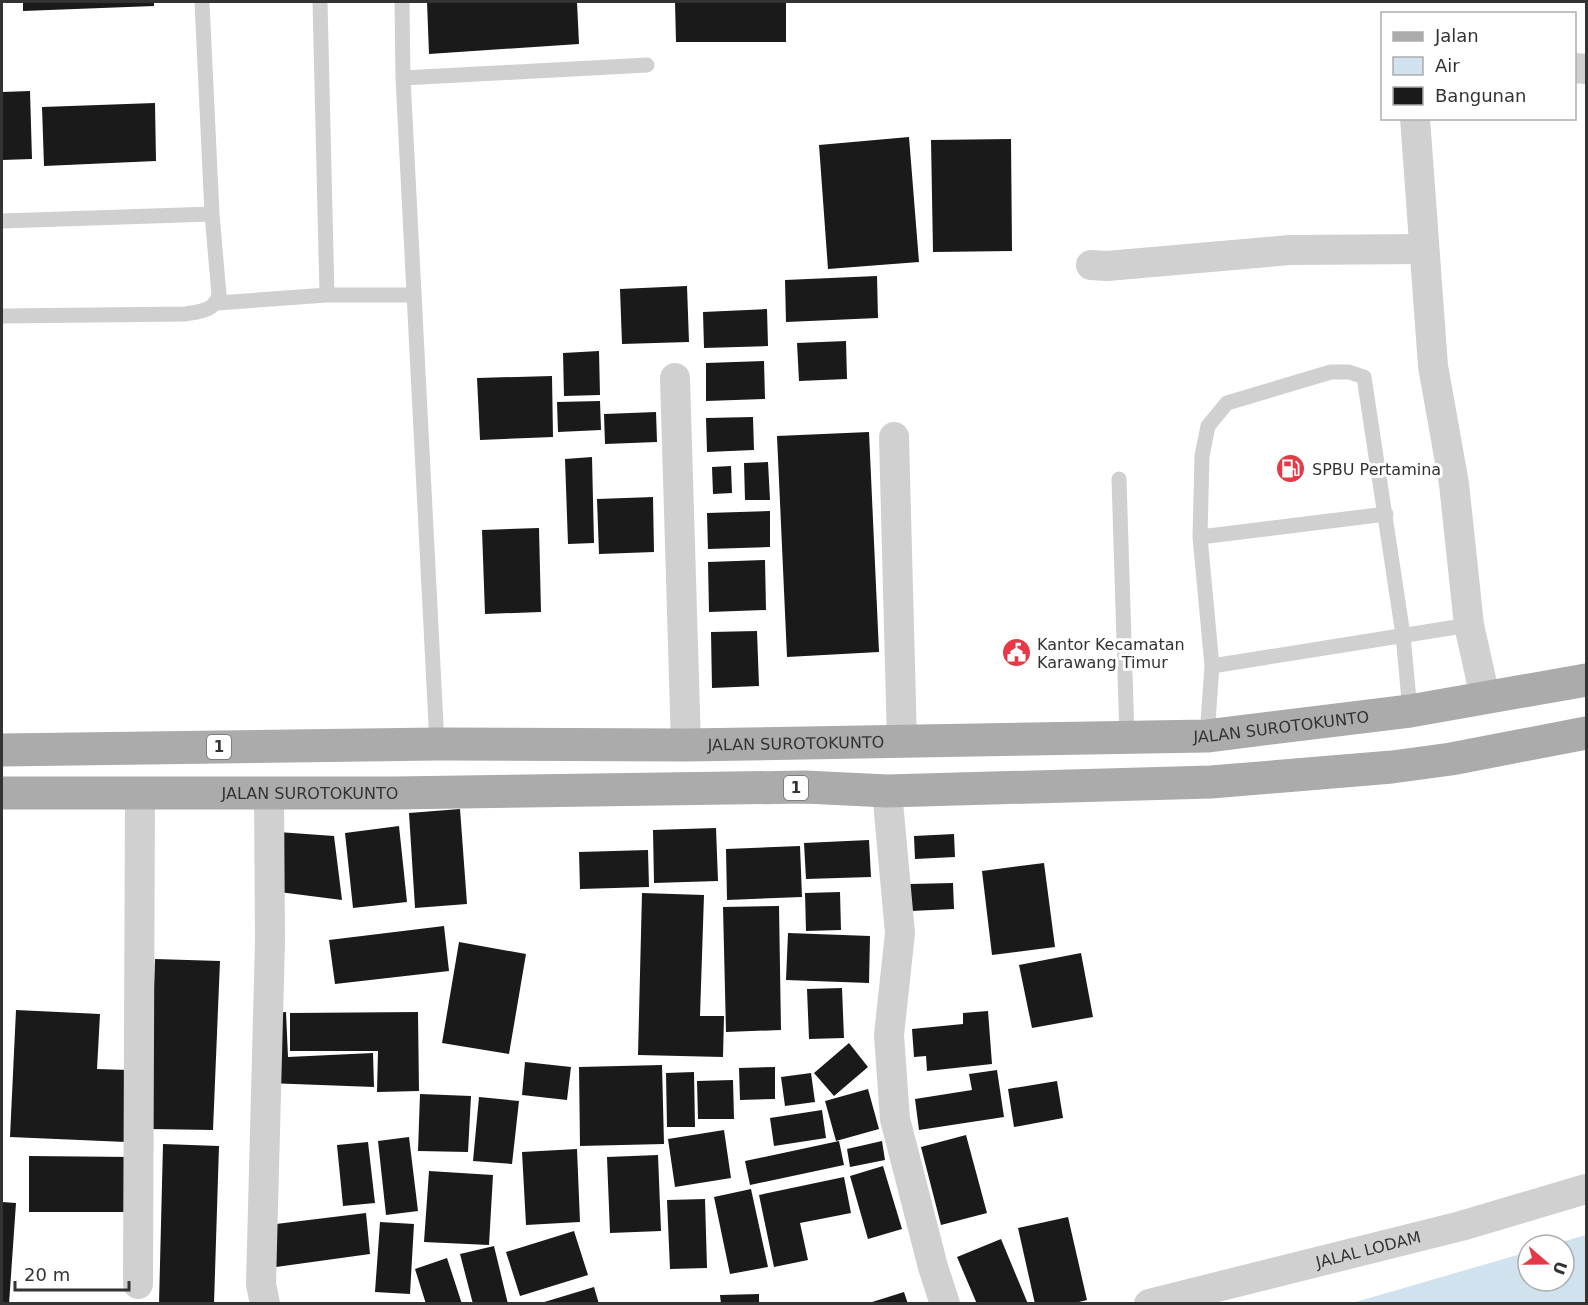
<svg xmlns="http://www.w3.org/2000/svg" width="1588" height="1305" font-family="'DejaVu Sans',sans-serif">
	<style>
		.water { fill: #cfe2ee }
		.building { fill: #1a1a1a }
		.lines { fill: none; stroke-linecap: round; stroke-linejoin: round }
		.service { stroke: #d0d0d0; stroke-width: 15 }
		.minor { stroke: #d0d0d0; stroke-width: 30 }
		.primary { stroke: #ababab; stroke-width: 33 }
		.labels { text-anchor: middle; dominant-baseline: central; stroke-width: 6; stroke-linejoin: round; paint-order: stroke }
		.shield { fill: #fff; stroke: #707070; stroke-width: 1.5 }
		.shield-label { font-size: 15px; font-weight: bold; fill: #333 }
		.poi-label { font-size: 16px; fill: #333; stroke: #fff; text-anchor: start }
		.street-label { font-size: 16px; fill: #333; stroke: #fff }
	</style>
	<rect width="100%" height="100%" fill="#fff"/>
	<!-- water -->
	<path class="water" d="M 1586,1235 L 1586,1303 L 1352,1303 L 1528,1252 L 1528,1281 L 1564,1281 L 1564,1245 L 1551,1245 Z"/>
	<!-- building -->
	<path class="building" d="M 23,2 L 154,2 L 154,6 L 23,11 Z
		M 427,2 L 577,2 L 579,44 L 429,54 Z
		M 675,2 L 786,2 L 786,42 L 676,42 Z
		M 30,91 L 32,159 L 2,160 L 2,92 Z
		M 155,103 L 156,161 L 44,166 L 42,107 Z
		M 909,137 L 919,262 L 828,269 L 819,145 Z
		M 1011,139 L 1012,251 L 933,252 L 931,140 Z
		M 877,276 L 878,318 L 786,322 L 785,280 Z
		M 687,286 L 689,342 L 622,344 L 620,289 Z
		M 767,309 L 768,346 L 704,348 L 703,312 Z
		M 846,341 L 847,379 L 799,381 L 797,343 Z
		M 599,351 L 600,395 L 564,396 L 563,353 Z
		M 764,361 L 765,399 L 706,401 L 706,363 Z
		M 552,376 L 553,437 L 480,440 L 477,378 Z
		M 600,401 L 601,430 L 558,432 L 557,402 Z
		M 656,412 L 657,442 L 605,444 L 604,414 Z
		M 753,417 L 754,450 L 707,452 L 706,418 Z
		M 869,432 L 879,652 L 787,657 L 777,436 Z
		M 592,457 L 594,543 L 568,544 L 565,459 Z
		M 768,462 L 770,500 L 745,500 L 744,463 Z
		M 731,466 L 732,493 L 713,494 L 712,467 Z
		M 653,497 L 654,552 L 599,554 L 597,499 Z
		M 770,511 L 770,547 L 708,549 L 707,513 Z
		M 539,528 L 541,612 L 485,614 L 482,530 Z
		M 765,560 L 766,610 L 709,612 L 708,562 Z
		M 757,631 L 759,686 L 712,688 L 711,632 Z
		M 460,809 L 467,904 L 415,908 L 409,813 Z
		M 399,826 L 407,902 L 353,908 L 345,833 Z
		M 716,828 L 718,881 L 654,883 L 653,830 Z
		M 278,832 L 334,836 L 342,900 L 279,892 Z
		M 954,834 L 955,857 L 915,859 L 914,836 Z
		M 869,840 L 871,877 L 806,879 L 804,843 Z
		M 800,846 L 802,897 L 727,900 L 726,849 Z
		M 648,850 L 649,887 L 580,889 L 579,852 Z
		M 1044,863 L 1055,947 L 992,955 L 982,871 Z
		M 953,883 L 954,909 L 911,911 L 910,884 Z
		M 840,892 L 841,930 L 806,931 L 805,893 Z
		M 642,893 L 704,895 L 700,1016 L 724,1016 L 723,1057 L 638,1055 Z
		M 779,906 L 781,1030 L 726,1032 L 723,907 Z
		M 444,926 L 449,971 L 335,984 L 329,940 Z
		M 788,933 L 870,936 L 869,983 L 786,980 Z
		M 459,942 L 526,954 L 509,1054 L 442,1043 Z
		M 1081,953 L 1093,1017 L 1032,1028 L 1019,965 Z
		M 155,959 L 220,961 L 213,1130 L 149,1129 Z
		M 842,988 L 844,1038 L 809,1039 L 807,989 Z
		M 16,1010 L 100,1014 L 97,1069 L 129,1070 L 126,1142 L 10,1137 Z
		M 988,1011 L 992,1064 L 927,1071 L 926,1056 L 914,1057 L 912,1029 L 963,1024 L 963,1013 Z
		M 286,1012 L 288,1057 L 373,1053 L 374,1087 L 267,1083 L 272,1013 Z
		M 418,1012 L 419,1091 L 377,1092 L 378,1051 L 290,1051 L 290,1013 Z
		M 849,1043 L 868,1067 L 834,1096 L 814,1073 Z
		M 525,1062 L 571,1067 L 567,1100 L 522,1095 Z
		M 662,1065 L 664,1144 L 580,1146 L 579,1067 Z
		M 775,1067 L 775,1099 L 740,1100 L 739,1068 Z
		M 997,1070 L 1004,1117 L 919,1130 L 915,1099 L 972,1090 L 969,1074 Z
		M 694,1072 L 695,1127 L 667,1127 L 666,1073 Z
		M 811,1073 L 815,1102 L 785,1106 L 781,1077 Z
		M 733,1080 L 734,1119 L 698,1119 L 697,1081 Z
		M 1057,1081 L 1063,1118 L 1014,1127 L 1008,1089 Z
		M 868,1089 L 879,1129 L 836,1141 L 825,1101 Z
		M 420,1094 L 471,1096 L 468,1152 L 418,1151 Z
		M 479,1097 L 519,1101 L 512,1164 L 473,1161 Z
		M 822,1110 L 826,1138 L 774,1146 L 770,1118 Z
		M 724,1130 L 731,1178 L 675,1187 L 668,1139 Z
		M 966,1135 L 987,1213 L 941,1225 L 921,1147 Z
		M 409,1137 L 418,1211 L 386,1215 L 378,1141 Z
		M 839,1141 L 844,1165 L 750,1185 L 745,1161 Z
		M 882,1141 L 885,1160 L 850,1167 L 847,1149 Z
		M 368,1142 L 375,1203 L 343,1206 L 337,1145 Z
		M 163,1144 L 219,1146 L 214,1304 L 159,1304 Z
		M 577,1149 L 580,1222 L 526,1225 L 522,1152 Z
		M 658,1155 L 661,1231 L 610,1233 L 607,1157 Z
		M 29,1156 L 134,1157 L 134,1212 L 29,1212 Z
		M 883,1166 L 902,1229 L 868,1239 L 850,1176 Z
		M 429,1171 L 493,1175 L 489,1245 L 424,1242 Z
		M 844,1177 L 851,1213 L 800,1223 L 808,1260 L 774,1267 L 759,1195 Z
		M 751,1189 L 768,1267 L 730,1274 L 714,1197 Z
		M 705,1199 L 707,1268 L 670,1269 L 667,1200 Z
		M 2,1202 L 16,1203 L 9,1304 L 2,1304 Z
		M 366,1213 L 370,1254 L 276,1267 L 276,1224 Z
		M 1068,1217 L 1087,1300 L 1071,1304 L 1035,1304 L 1018,1228 Z
		M 380,1222 L 414,1224 L 410,1294 L 375,1292 Z
		M 574,1231 L 588,1275 L 520,1296 L 506,1252 Z
		M 1001,1239 L 1028,1304 L 977,1304 L 957,1257 Z
		M 494,1246 L 508,1304 L 473,1304 L 460,1254 Z
		M 447,1258 L 462,1304 L 426,1304 L 415,1269 Z
		M 594,1287 L 599,1304 L 541,1304 L 541,1303 Z
		M 904,1292 L 908,1304 L 869,1304 L 869,1303 Z
		M 759,1294 L 759,1304 L 721,1304 L 720,1295 Z"/>
	<g class="lines">
		<!-- service -->
		<path class="service" d="M 320,2 L 327,295 L 414,295
			M 402,2 L 403,78 L 437,744
			M 403,78 L 647,65
			M 2,221 L 212,214
			M 217,303 L 327,295
			M 2,316 L 186,314 C 201,311 214,311 219,295 L 212,214 L 202,2
			M 1119,479 L 1127,738
			M 1200,537 L 1386,514
			M 1212,666 L 1469,625
			M 1207,736 L 1212,666 L 1200,537 L 1202,456 L 1208,426 L 1227,403 L 1331,372 L 1349,372 L 1364,377 L 1403,635 L 1410,711"/>
		<!-- minor -->
		<g class="minor">
			<path d="M 1574,68 L 1586,69"/>
			<path d="M 1415,118 L 1433,366 L 1454,484 L 1469,625 L 1485,697"/>
			<path d="M 1091,265 L 1107,266 L 1290,250 L 1423,249"/>
			<path d="M 675,378 L 686,745"/>
			<path d="M 894,437 L 902,742"/>
			<path d="M 887,791 L 900,933 L 889,1035 L 895,1119 L 933,1267 L 945,1304"/>
			<path d="M 138,1284 L 140,793"/>
			<path d="M 265,1304 L 261,1284 L 270,941 L 269,792"/>
			<path id="s1" d="M 1149,1304 L 1461,1226 L 1586,1189"/>
		</g>
		<!-- primary -->
		<g class="primary">
			<path id="s2" d="M 2,750 L 437,744 L 686,745 L 1207,736 L 1410,711 L 1586,680"/>
			<path id="s3" d="M 2,793 L 395,793 L 805,787 L 887,791 L 1211,782 L 1392,767 L 1451,759 L 1586,733"/>
		</g>
	</g>
	<!-- icons -->
	<defs>
		<symbol id="fuel-disc" viewBox="-11 -11 22 22"><circle r="9.5" fill="#e63946" stroke="#fff"/><path d="M-5.5-6h7V0h2V4h1.3V-2.5L3-4.5l.8-.8L6-3V5H2.5V1h-1V6h-7ZM-4.2-4.7v3.2H.2V-4.7Z" fill="#fff"/></symbol>
		<symbol id="civic-disc" viewBox="-11 -11 22 22"><circle r="9.5" fill="#e63946" stroke="#fff"/><path d="M-.6-6.5H3V-4.5H.6V-3L4-1V1h2V6H-6V1h2V-1L-.6-3ZM-1.2 2.5V6h2.4V2.5Z" fill="#fff"/></symbol>
	</defs>
	<g fill-rule="evenodd">
		<use href="#fuel-disc" x="1274" y="452" width="33" height="33"/>
		<use href="#civic-disc" x="1000" y="636" width="33" height="33"/>
	</g>
	<g class="labels">
		<!-- shield labels -->
		<g class="shield">
			<rect x="207" y="735" width="24" height="24" rx="4.5"/>
			<rect x="784" y="776" width="24" height="24" rx="4.5"/>
		</g>
		<g class="shield-label">
			<text x="219" y="747">1</text>
			<text x="796" y="788">1</text>
		</g>
		<!-- poi labels -->
		<g class="poi-label">
			<text x="1312" y="469">SPBU Pertamina</text>
			<text x="1037" y="644">Kantor Kecamatan<tspan x="1037" dy="18">Karawang Timur</tspan></text>
		</g>
		<!-- street labels -->
		<g class="street-label">
			<text stroke="none"><textPath href="#s2" startOffset="1280">JALAN SUROTOKUNTO</textPath></text>
			<text stroke="none"><textPath href="#s2" startOffset="794">JALAN SUROTOKUNTO</textPath></text>
			<text stroke="none"><textPath href="#s3" startOffset="308">JALAN SUROTOKUNTO</textPath></text>
			<text stroke="none"><textPath href="#s1" startOffset="226">JALAL LODAM</textPath></text>
		</g>
	</g>
	<!-- border -->
	<rect width="1588" height="1305" fill="none" stroke="#333333" stroke-width="6"/>
	<!-- legend -->
	<rect x="1381" y="12" width="195" height="108" fill="#ffffff" stroke="#adadad" stroke-width="1.5"/>
	<rect x="1393" y="32" width="30" height="9" fill="#ababab" stroke="#adadad" stroke-width="1.5"/>
	<text x="1435" y="42" font-size="18" fill="#333333">Jalan</text>
	<rect x="1393" y="57" width="30" height="18" fill="#cfe2ee" stroke="#adadad" stroke-width="1.5"/>
	<text x="1435" y="72" font-size="18" fill="#333333">Air</text>
	<rect x="1393" y="87" width="30" height="18" fill="#1a1a1a" stroke="#adadad" stroke-width="1.5"/>
	<text x="1435" y="102" font-size="18" fill="#333333">Bangunan</text>
	<!-- north arrow -->
	<g transform="translate(1546 1263) rotate(110)"><circle r="28" fill="#ffffff" stroke="#adadad" stroke-width="1.5"/>
	<path d="M0-4.5L10 22L0 15L-10 22Z" fill="#e63946"/>
	<text y="-9" font-size="16" font-weight="bold" text-anchor="middle" fill="#333333">U</text>
	</g>
	<!-- scale -->
	<path d="M15 1281v9h114v-9" fill="none" stroke="#333333" stroke-width="3"/>
	<text x="24" y="1281" font-size="18" fill="#333333" stroke="#ffffff" stroke-width="4.5" paint-order="stroke">20 m</text>
</svg>
